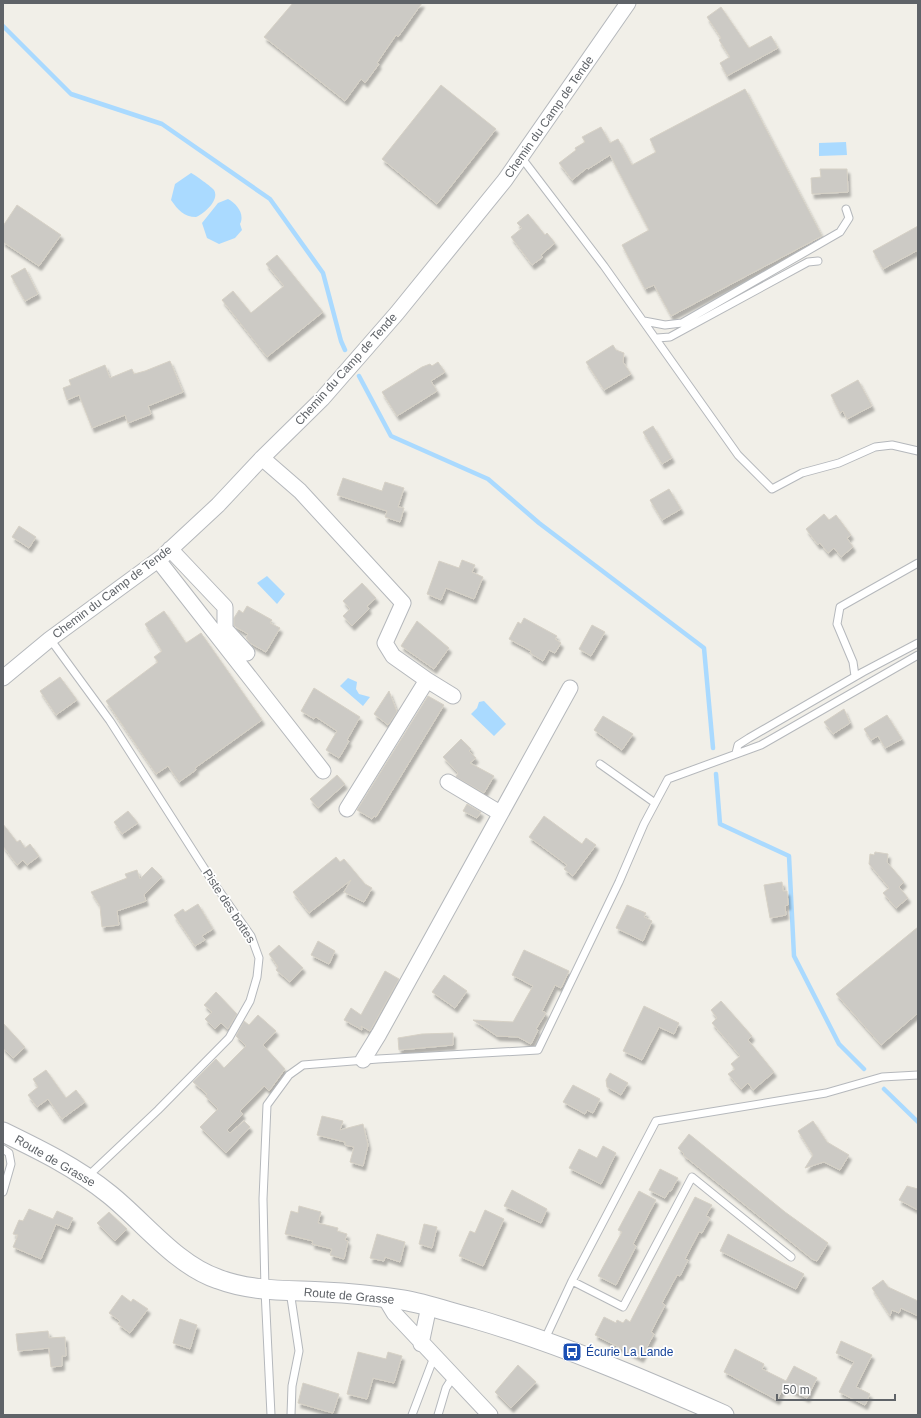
<svg xmlns="http://www.w3.org/2000/svg" width="921" height="1418" font-family="Helvetica,sans-serif">
	<style>
		.water { fill: #aadaff }
		.lines { fill: none; stroke-linecap: round; stroke-linejoin: round }
		.stream { stroke: #aadaff; stroke-width: 4.5 }
		.building { fill: #cccac5; stroke: #d6d1c6; filter: url(#shadow) }
		.service-casing { stroke: #b5b8bc; stroke-width: 9 }
		.minor-casing { stroke: #b5b8bc; stroke-width: 17 }
		.tertiary-casing { stroke: #b5b8bc; stroke-width: 21 }
		.service { stroke: #fff; stroke-width: 7 }
		.minor { stroke: #fff; stroke-width: 15 }
		.tertiary { stroke: #fff; stroke-width: 19 }
		.labels { text-anchor: middle; dominant-baseline: central; stroke-width: 3.5; stroke-linejoin: round; paint-order: stroke }
		.street-label { font-size: 12px; fill: #5f6368; stroke: #fff }
		.transit-label { font-size: 12px; fill: #164399; stroke: #fff; text-anchor: start }
	</style>
	<defs>
		<filter id="shadow"><feDropShadow dx="2.5" dy="4.5" stdDeviation="1" flood-color="#0004"/></filter>
	</defs>
	<rect width="100%" height="100%" fill="#f1efe8"/>
	<!-- water -->
	<path class="water" d="M 846,142 L 847,155 L 819,156 L 819,143 Z
		M 191,173 C 194,174 213,188 214,190 C 220,200 204,214 196,217 C 184,217 178,210 171,200 L 175,184 Z
		M 228,199 C 237,204 245,214 240,224 L 242,230 L 235,238 L 219,244 L 207,238 L 202,223 L 218,203 Z
		M 267,576 L 285,594 L 277,604 L 257,583 Z
		M 348,678 L 357,682 L 356,689 L 359,694 L 370,697 L 363,706 L 340,686 Z
		M 484,701 L 506,724 L 494,736 L 471,714 L 477,708 L 479,702 Z"/>
	<g class="lines">
		<!-- stream -->
		<path class="stream" d="M 3,26 L 71,94 L 162,124 L 270,199 L 323,273 L 341,341 L 345,350
			M 359,376 L 391,436 L 488,479 L 539,523 L 704,648 L 713,748
			M 716,774 L 720,824 L 789,856 L 794,956 L 839,1044 L 864,1069
			M 884,1089 L 918,1122"/>
	</g>
	<!-- building -->
	<path class="building" d="M 293,3 L 422,3 L 398,37 L 396,35 L 377,63 L 379,64 L 365,83 L 361,79 L 345,101 L 264,37 Z
		M 721,7 L 749,48 L 771,36 L 778,48 L 727,76 L 720,63 L 730,57 L 719,40 L 721,38 L 707,17 Z
		M 441,85 L 496,129 L 437,204 L 382,159 Z
		M 745,89 L 822,236 L 671,316 L 654,285 L 645,289 L 622,245 L 649,230 L 610,155 L 588,169 L 587,168 L 572,180 L 559,163 L 576,150 L 575,148 L 585,142 L 582,137 L 601,127 L 610,143 L 618,139 L 632,165 L 656,152 L 650,139 Z
		M 820,169 L 847,169 L 848,192 L 812,194 L 811,178 L 821,177 Z
		M 17,205 L 61,235 L 39,266 L 3,242 L 3,226 Z
		M 528,214 L 545,235 L 547,233 L 555,243 L 541,255 L 543,257 L 532,265 L 511,237 L 522,228 L 517,223 Z
		M 918,226 L 918,250 L 883,269 L 873,251 Z
		M 277,255 L 323,312 L 267,357 L 222,300 L 233,291 L 251,313 L 284,286 L 266,264 Z
		M 25,268 L 38,294 L 25,301 L 11,276 Z
		M 613,345 L 616,350 L 624,353 L 623,362 L 631,374 L 604,390 L 586,362 Z
		M 170,361 L 183,392 L 148,406 L 151,414 L 128,423 L 125,415 L 92,428 L 79,395 L 67,400 L 63,388 L 71,385 L 69,380 L 105,365 L 110,378 L 132,369 L 134,374 L 145,371 Z
		M 438,362 L 445,372 L 431,381 L 437,391 L 397,416 L 382,392 L 422,367 L 430,364 L 432,366 Z
		M 858,380 L 872,406 L 847,419 L 843,411 L 840,413 L 831,395 Z
		M 653,426 L 672,458 L 662,464 L 643,432 Z
		M 343,478 L 382,491 L 385,482 L 404,488 L 398,507 L 404,508 L 400,522 L 385,517 L 387,511 L 337,495 Z
		M 669,489 L 681,509 L 662,520 L 650,500 Z
		M 824,514 L 829,520 L 836,515 L 851,535 L 847,538 L 853,547 L 841,557 L 834,548 L 828,553 L 820,543 L 818,545 L 806,529 Z
		M 19,526 L 36,537 L 29,548 L 12,537 Z
		M 462,560 L 475,565 L 472,572 L 483,577 L 474,599 L 446,588 L 441,600 L 427,594 L 439,561 L 459,568 Z
		M 362,583 L 376,598 L 367,606 L 369,609 L 352,626 L 343,616 L 350,609 L 343,601 Z
		M 247,606 L 272,620 L 270,623 L 280,628 L 266,652 L 250,643 L 246,638 L 248,634 L 234,626 L 234,618 L 239,610 L 243,613 Z
		M 164,611 L 186,643 L 201,633 L 262,720 L 195,768 L 196,770 L 179,782 L 168,766 L 156,774 L 106,701 L 158,662 L 154,657 L 162,651 L 145,624 Z
		M 524,618 L 557,636 L 555,639 L 561,643 L 555,653 L 549,650 L 543,661 L 530,653 L 531,651 L 509,639 L 518,622 L 521,624 Z
		M 417,621 L 449,648 L 434,669 L 401,646 Z
		M 592,625 L 605,632 L 591,656 L 579,649 Z
		M 60,677 L 77,700 L 56,715 L 40,691 Z
		M 314,688 L 360,717 L 347,740 L 349,741 L 339,758 L 326,750 L 337,731 L 316,717 L 314,719 L 301,711 Z
		M 389,691 L 397,712 L 388,725 L 374,714 Z
		M 428,696 L 444,705 L 376,817 L 374,816 L 372,819 L 357,810 Z
		M 844,709 L 850,723 L 833,734 L 824,722 Z
		M 887,715 L 902,739 L 885,748 L 878,736 L 871,740 L 864,729 Z
		M 603,716 L 633,734 L 622,750 L 594,730 Z
		M 461,739 L 471,749 L 469,751 L 476,758 L 470,763 L 494,776 L 484,793 L 456,777 L 458,773 L 443,757 Z
		M 337,775 L 345,784 L 318,808 L 310,799 Z
		M 467,804 L 481,812 L 477,818 L 463,811 Z
		M 128,811 L 138,823 L 122,834 L 114,822 Z
		M 544,816 L 582,844 L 586,838 L 596,845 L 573,876 L 564,869 L 567,865 L 529,837 Z
		M 3,824 L 17,842 L 20,840 L 25,848 L 30,844 L 39,856 L 27,865 L 23,860 L 17,865 L 3,846 Z
		M 875,852 L 888,854 L 887,862 L 904,882 L 899,887 L 908,898 L 896,908 L 883,893 L 889,888 L 869,864 L 870,854 L 874,855 Z
		M 336,857 L 340,862 L 344,859 L 365,884 L 372,888 L 364,902 L 344,892 L 351,880 L 309,913 L 293,892 Z
		M 152,867 L 162,877 L 144,895 L 146,901 L 117,911 L 119,925 L 102,927 L 100,906 L 91,892 L 127,878 L 125,874 L 137,870 L 140,879 Z
		M 782,882 L 783,891 L 787,891 L 788,905 L 785,906 L 786,915 L 770,918 L 764,885 Z
		M 198,904 L 213,929 L 202,936 L 205,940 L 195,946 L 174,915 L 183,909 L 185,912 Z
		M 627,905 L 646,913 L 644,917 L 652,921 L 643,941 L 616,928 Z
		M 918,927 L 918,1013 L 881,1045 L 836,994 Z
		M 318,941 L 335,951 L 329,964 L 311,955 Z
		M 279,945 L 303,968 L 290,982 L 276,970 L 278,967 L 269,954 Z
		M 524,950 L 569,971 L 561,988 L 555,985 L 542,1011 L 546,1013 L 536,1029 L 538,1030 L 531,1044 L 518,1037 L 497,1036 L 473,1020 L 513,1022 L 533,986 L 512,975 Z
		M 385,971 L 399,979 L 370,1031 L 361,1026 L 362,1030 L 344,1020 L 351,1008 L 361,1015 Z
		M 444,975 L 467,991 L 455,1008 L 432,992 Z
		M 216,992 L 237,1014 L 228,1029 L 221,1023 L 215,1029 L 205,1019 L 212,1012 L 204,1005 Z
		M 721,1001 L 752,1036 L 748,1040 L 774,1072 L 753,1090 L 748,1083 L 741,1089 L 728,1074 L 735,1069 L 731,1064 L 740,1056 L 712,1023 L 717,1018 L 711,1010 Z
		M 644,1006 L 679,1023 L 674,1034 L 659,1027 L 642,1060 L 623,1051 Z
		M 258,1015 L 276,1031 L 263,1045 L 285,1069 L 269,1091 L 264,1086 L 240,1111 L 243,1114 L 227,1130 L 230,1133 L 244,1121 L 250,1127 L 226,1153 L 200,1127 L 218,1109 L 205,1096 L 207,1094 L 193,1082 L 216,1059 L 224,1068 L 246,1046 L 236,1036 L 244,1021 L 249,1025 Z
		M 3,1023 L 25,1047 L 13,1058 L 3,1048 Z
		M 453,1033 L 453,1045 L 399,1050 L 398,1038 L 422,1034 Z
		M 46,1070 L 66,1098 L 76,1090 L 85,1102 L 62,1119 L 48,1099 L 37,1107 L 28,1095 L 38,1087 L 33,1079 Z
		M 610,1073 L 628,1083 L 621,1095 L 607,1087 L 606,1080 Z
		M 573,1085 L 600,1099 L 593,1113 L 587,1110 L 585,1114 L 563,1102 Z
		M 322,1116 L 343,1121 L 340,1130 L 363,1124 L 368,1145 L 363,1166 L 350,1162 L 354,1147 L 345,1145 L 345,1142 L 317,1135 Z
		M 813,1121 L 827,1142 L 849,1155 L 840,1170 L 824,1162 L 805,1168 L 813,1155 L 798,1131 Z
		M 689,1134 L 785,1212 L 828,1243 L 817,1261 L 812,1259 L 683,1155 L 684,1154 L 678,1148 Z
		M 603,1146 L 616,1153 L 601,1184 L 569,1168 L 579,1149 L 597,1158 Z
		M 660,1169 L 678,1178 L 671,1191 L 669,1191 L 665,1198 L 649,1190 Z
		M 907,1186 L 918,1189 L 918,1210 L 899,1200 Z
		M 512,1190 L 547,1209 L 541,1223 L 504,1206 Z
		M 639,1191 L 656,1200 L 633,1244 L 636,1246 L 616,1285 L 598,1276 L 622,1232 L 618,1230 Z
		M 695,1197 L 712,1205 L 706,1216 L 710,1218 L 702,1233 L 699,1232 L 685,1259 L 688,1260 L 680,1276 L 677,1275 L 662,1303 L 665,1305 L 651,1332 L 654,1334 L 641,1358 L 595,1335 L 604,1317 L 616,1323 L 617,1320 L 623,1323 L 626,1319 L 630,1322 Z
		M 299,1206 L 321,1212 L 318,1223 L 338,1228 L 337,1231 L 347,1234 L 345,1240 L 348,1241 L 344,1259 L 330,1255 L 332,1249 L 312,1244 L 313,1241 L 285,1234 L 291,1211 L 298,1213 Z
		M 29,1209 L 53,1219 L 57,1211 L 73,1218 L 68,1229 L 56,1224 L 41,1259 L 13,1247 L 18,1235 L 13,1234 L 19,1220 L 23,1221 Z
		M 485,1210 L 504,1219 L 483,1266 L 459,1256 L 470,1231 L 475,1233 Z
		M 109,1212 L 127,1229 L 115,1241 L 97,1223 Z
		M 424,1224 L 437,1227 L 432,1248 L 419,1244 Z
		M 377,1234 L 405,1242 L 400,1262 L 385,1257 L 384,1261 L 370,1258 Z
		M 728,1234 L 804,1274 L 796,1289 L 720,1251 Z
		M 883,1280 L 888,1287 L 918,1301 L 918,1316 L 901,1308 L 899,1313 L 892,1310 L 890,1316 L 872,1288 Z
		M 122,1295 L 131,1302 L 133,1299 L 148,1309 L 130,1333 L 118,1324 L 120,1321 L 109,1313 Z
		M 180,1319 L 197,1325 L 190,1349 L 173,1343 Z
		M 48,1331 L 49,1338 L 65,1337 L 66,1356 L 62,1356 L 62,1366 L 51,1367 L 49,1348 L 18,1351 L 16,1334 Z
		M 841,1341 L 872,1355 L 856,1387 L 870,1394 L 865,1405 L 839,1392 L 854,1362 L 836,1353 Z
		M 735,1349 L 764,1364 L 762,1369 L 786,1381 L 794,1366 L 817,1378 L 807,1398 L 784,1386 L 777,1400 L 724,1372 Z
		M 358,1352 L 386,1359 L 388,1352 L 402,1356 L 394,1383 L 373,1378 L 367,1399 L 347,1394 Z
		M 518,1365 L 536,1382 L 511,1408 L 495,1392 Z
		M 303,1383 L 339,1394 L 333,1413 L 298,1403 Z"/>
	<g class="lines">
		<defs>
			<path id="service" d="M 521,157 L 604,266 L 738,455 L 772,489 L 802,473 L 839,463 L 875,447 L 892,445 L 918,451
				M 644,321 L 665,325 L 682,323 L 840,232 L 849,218 L 846,209
				M 657,338 L 670,337 L 808,262 L 818,261
				M 50,639 L 110,721 L 213,882 L 251,936 L 259,958 L 257,977 L 250,1001 L 229,1038 L 158,1110 L 87,1177
				M 855,676 L 853,662 L 837,624 L 840,607 L 918,563
				M 736,753 L 738,745 L 749,738 L 863,672 L 918,643
				M 600,764 L 655,803
				M 3,1149 L 9,1153 L 11,1164 L 3,1192
				M 572,1281 L 623,1307 L 692,1177 L 791,1257
				M 290,1291 L 299,1351 L 292,1386 L 291,1415
				M 544,1341 L 572,1281 L 656,1121 L 826,1093 L 882,1077 L 918,1075
				M 271,1415 L 265,1290 L 263,1199 L 267,1105 L 289,1075 L 303,1065 L 378,1059 L 538,1050 L 619,882 L 644,824 L 668,779 L 761,745 L 918,655
				M 412,1415 L 434,1357
				M 438,1415 L 446,1388 L 453,1377"/>
			<path id="minor" d="M 262,458 L 300,491 L 403,603 L 385,643 L 393,656 L 427,680 L 347,809
				M 170,549 L 225,607 L 225,629 L 247,653
				M 158,560 L 323,771
				M 3,678 L 50,639 L 162,557 L 218,505 L 262,458 L 322,399 L 397,313 L 505,180 L 628,3
				M 427,680 L 453,696
				M 448,782 L 500,813
				M 363,1060 L 379,1034 L 570,688
				M 385,1298 L 394,1313 L 490,1415
				M 421,1344 L 429,1306"/>
			<path id="tertiary" d="M 3,1132 C 40,1150 77,1168 109,1194 C 143,1221 176,1265 218,1279 C 252,1292 288,1290 324,1292 C 350,1293 377,1296 403,1300 C 426,1304 449,1312 472,1318 C 559,1343 642,1379 724,1415"/>
		</defs>
		<!-- service casing -->
		<use href="#service" class="service-casing"/>
		<!-- minor casing -->
		<use href="#minor" class="minor-casing"/>
		<!-- tertiary casing -->
		<use href="#tertiary" class="tertiary-casing"/>
		<!-- service -->
		<use href="#service" class="service"/>
		<!-- minor -->
		<use href="#minor" class="minor"/>
		<!-- tertiary -->
		<use href="#tertiary" class="tertiary"/>
	</g>
	<!-- icons -->
	<defs>
		<symbol id="bus-square" viewBox="-11 -11 22 22"><rect x="-9" y="-9" width="18" height="18" rx="4" fill="#1a4fb4" stroke="#fff"/><path d="M-5-6H5V4H4V6H2V4H-2V6H-4V4H-5ZM-3.5-4V0h7V-4ZM-3.5 1.2v1.5H-2V1.2ZM2 1.2v1.5H3.5V1.2Z" fill="#fff"/></symbol>
	</defs>
	<g fill-rule="evenodd">
		<use href="#bus-square" x="561" y="1341" width="22" height="22"/>
	</g>
	<g class="labels">
		<!-- street labels -->
		<g class="street-label">
			<text transform="translate(549 117) rotate(-55)">Chemin du Camp de Tende</text>
			<text transform="translate(346 369) rotate(-48)">Chemin du Camp de Tende</text>
			<text transform="translate(112 592) rotate(-37)">Chemin du Camp de Tende</text>
			<text transform="translate(229 906) rotate(57)">Piste des bottes</text>
			<text transform="translate(55 1161) rotate(30)">Route de Grasse</text>
			<text transform="translate(349 1296) rotate(5)">Route de Grasse</text>
		</g>
		<!-- transit labels -->
		<g class="transit-label">
			<text x="586" y="1352">Écurie La Lande</text>
		</g>
	</g>
	<!-- border -->
	<rect width="921" height="1418" fill="none" stroke="#5f6368" stroke-width="8"/>
	<!-- scale -->
	<path d="M777 1394v6h118v-6" fill="none" stroke="#5f6368" stroke-width="2"/>
	<text x="783" y="1394" font-size="12" fill="#5f6368" stroke="#ffffff" stroke-width="3" paint-order="stroke">50 m</text>
</svg>
